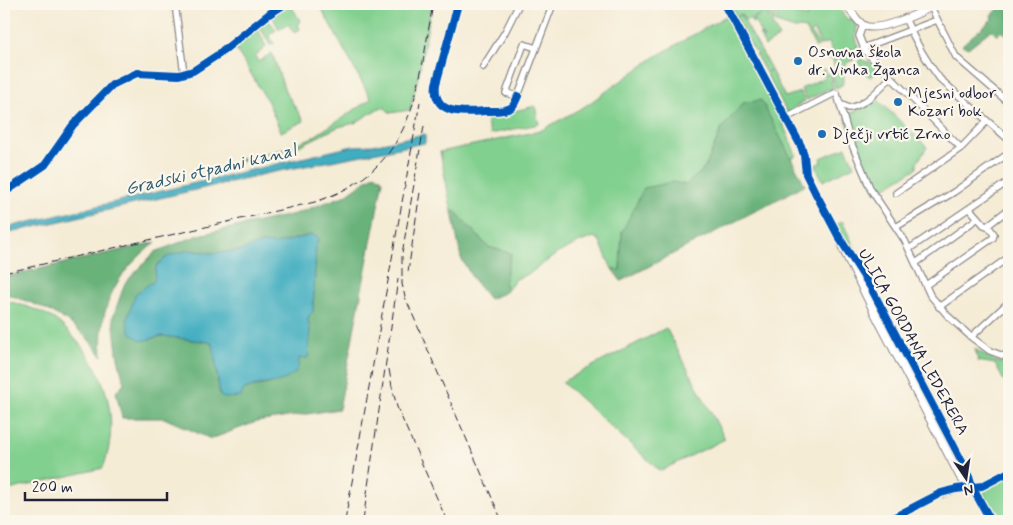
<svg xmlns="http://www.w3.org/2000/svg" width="1013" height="525" font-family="Mynerve,sans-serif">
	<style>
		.green { fill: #82d08f; stroke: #527965 }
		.forest { fill: #69b27a; stroke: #466a5a; fill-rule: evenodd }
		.water { fill: #41adc0; stroke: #32687e }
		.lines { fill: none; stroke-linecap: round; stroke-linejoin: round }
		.minor-casing { stroke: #8c8788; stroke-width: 8 }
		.tertiary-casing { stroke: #8c8788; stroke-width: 9 }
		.minor { stroke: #fff; stroke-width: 5.5 }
		.tertiary { stroke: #fff; stroke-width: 7 }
		.rail { stroke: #22223b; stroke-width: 1; stroke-dasharray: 8 4; stroke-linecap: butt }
		.cycleway-casing { stroke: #fbf7ec; stroke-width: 11 }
		.cycleway { stroke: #0057b8; stroke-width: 8 }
		.poi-dot { fill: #1f6fb2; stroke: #fbf7ec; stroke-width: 2 }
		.labels { text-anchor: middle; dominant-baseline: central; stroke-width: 4.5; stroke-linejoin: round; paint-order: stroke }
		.poi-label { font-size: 16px; fill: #22223b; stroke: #fbf7ec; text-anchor: start }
		.street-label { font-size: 16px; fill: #22223b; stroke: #fbf7ec }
		.water-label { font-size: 18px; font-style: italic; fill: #2e5a70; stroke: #fbf7ec }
	</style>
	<rect width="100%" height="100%" fill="#fbf7ec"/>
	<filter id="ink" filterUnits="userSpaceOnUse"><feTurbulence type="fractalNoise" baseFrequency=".02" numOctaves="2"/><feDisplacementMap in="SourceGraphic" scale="10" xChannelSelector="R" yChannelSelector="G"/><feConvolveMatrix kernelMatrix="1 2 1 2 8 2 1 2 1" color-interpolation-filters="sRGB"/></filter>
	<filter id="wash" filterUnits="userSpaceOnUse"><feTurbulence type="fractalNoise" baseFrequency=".0096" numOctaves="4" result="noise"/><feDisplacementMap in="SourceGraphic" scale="20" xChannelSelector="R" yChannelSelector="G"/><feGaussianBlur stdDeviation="1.12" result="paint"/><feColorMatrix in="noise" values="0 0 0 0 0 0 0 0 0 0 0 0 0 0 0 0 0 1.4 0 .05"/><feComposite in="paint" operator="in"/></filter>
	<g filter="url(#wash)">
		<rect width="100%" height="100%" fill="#f5ecd6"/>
		<!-- green -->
		<path class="green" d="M 290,4 L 301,22 L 298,24 L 300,29 L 294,33 L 288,24 L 279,29 L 272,16 Z
			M 323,4 L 432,4 L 419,73 L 410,110 L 390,113 L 385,108 L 379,108 L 355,123 L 338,127 L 295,148 L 240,161 L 238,159 L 285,149 L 294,145 L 313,137 L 371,99 L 320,6 Z
			M 729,4 L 773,6 L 773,8 L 807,17 L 809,4 L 823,4 L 827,6 L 828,4 L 835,4 L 848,20 L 852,18 L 857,25 L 856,37 L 858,48 L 850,50 L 854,60 L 848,62 L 843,68 L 844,79 L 842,85 L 836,88 L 831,72 L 835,70 L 833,60 L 827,58 L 833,56 L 829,42 L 821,45 L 814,31 L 811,33 L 820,46 L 816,48 L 806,29 L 800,28 L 795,29 L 776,23 L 779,13 L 777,12 L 774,23 L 767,11 L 752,18 L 754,22 L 752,23 L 750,18 L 746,21 L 741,14 L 738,16 L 741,15 L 771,69 L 767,72 L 771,70 L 785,97 L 800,92 L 805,101 L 793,108 L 794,111 L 790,113 L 787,112 L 756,55 L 758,54 L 756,51 L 754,51 L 736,18 L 738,16 L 736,17 Z
			M 766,12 L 779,37 L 765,46 L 759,34 L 760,34 L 764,39 L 753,19 Z
			M 726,16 L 771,96 L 796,155 L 791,159 L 761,100 L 722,128 L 705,168 L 685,186 L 673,182 L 622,232 L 620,270 L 612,269 L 599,240 L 594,237 L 580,242 L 558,253 L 530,273 L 516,279 L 506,292 L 505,281 L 511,253 L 488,247 L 455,211 L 452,212 L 440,152 L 540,131 L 587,105 L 655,57 Z
			M 267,18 L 276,30 L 269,35 L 274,44 L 270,45 L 259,25 Z
			M 257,27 L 266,47 L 255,56 L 258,62 L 272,53 L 285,91 L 304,121 L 281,132 L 268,102 L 234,46 Z
			M 861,57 L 866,62 L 869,61 L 879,71 L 871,77 L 867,75 L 865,70 L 858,63 Z
			M 825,69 L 827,74 L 829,73 L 834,89 L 830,90 L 829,89 L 807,100 L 801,89 L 823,78 L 825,76 L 822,70 Z
			M 877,99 L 927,147 L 917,163 L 917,168 L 876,193 L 867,175 L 846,119 L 848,115 Z
			M 535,106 L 539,124 L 490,134 L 486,118 Z
			M 846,147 L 854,166 L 823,181 L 815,165 L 822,162 L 821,158 Z
			M 842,221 L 858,255 L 853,255 L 835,225 Z
			M 4,300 C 18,304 34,308 47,315 C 58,320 68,331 76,340 C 108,375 120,423 103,468 L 4,491 Z
			M 666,328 L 725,439 L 660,471 L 562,382 Z
			M 975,349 L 993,360 L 1009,366 L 1009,391 L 995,364 L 978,361 Z
			M 1009,476 L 1009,521 L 998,521 L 985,499 L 984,491 Z"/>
		<!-- forest -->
		<path class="forest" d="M 1002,4 L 1009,4 L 1009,36 L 1001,31 L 997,36 L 991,30 L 968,48 L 962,45 L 992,19 L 991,15 L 999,9 Z
			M 761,100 L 805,185 L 621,281 L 612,269 L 620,270 L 622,232 L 644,188 L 673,182 L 686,185 L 705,168 L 722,128 L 743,103 Z
			M 375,174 L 383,180 L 339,409 L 256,422 L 211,439 L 164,418 L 122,418 L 116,392 L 124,383 L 117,353 L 113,317 L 125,283 L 155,252 L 199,235 L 295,214 L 346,195 ZM 310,235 L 319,238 L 316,244 L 313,312 L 309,316 L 308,322 L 310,329 L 299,358 L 270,384 L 250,387 L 244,390 L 220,396 L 213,345 L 209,342 L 162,336 L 142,341 L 135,294 L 155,281 L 156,266 L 168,256 L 189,250 L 210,253 L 240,251 L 262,243 L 276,244 Z
			M 455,211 L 488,247 L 511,253 L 505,281 L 506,292 L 489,299 L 473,279 L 461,258 L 452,212 Z
			M 156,242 C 117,272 98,304 102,356 C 74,318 47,308 4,293 L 4,277 Z"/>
		<!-- water -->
		<path class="water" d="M 425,134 L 425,143 L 269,173 L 4,234 L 4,228 L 353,146 L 372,145 Z
			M 311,235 L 319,238 L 316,245 L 313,312 L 309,316 L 308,322 L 310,329 L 308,358 L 299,358 C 299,361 299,367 297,370 C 288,386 253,382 244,390 C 243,391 241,396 241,397 L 224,398 L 220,396 L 213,344 L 209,342 L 162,336 L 142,341 L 131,334 L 127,320 L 135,294 L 154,281 L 156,266 L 168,256 L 189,250 L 210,253 L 240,251 L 262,243 L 276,244 Z"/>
	</g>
	<g filter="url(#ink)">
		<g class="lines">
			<defs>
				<path id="minor" d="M 175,4 L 184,74
					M 458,4 L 436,84 C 432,115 463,113 485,111 C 492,111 506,112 512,107 C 515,104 516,100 518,96
					M 931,7 L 956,57 L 1009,103
					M 905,18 C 914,39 926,61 940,79 L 1009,140
					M 863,25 L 859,36 L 865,51 L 961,148
					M 536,48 L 524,44 L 506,93 L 518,96 L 553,4
					M 863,48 L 937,20
					M 483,67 L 505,32 L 519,4
					M 840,104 L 849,108 C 866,105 879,89 891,77
					M 786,118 L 835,93 L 837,94 L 850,140 L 871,190 L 905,241 L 930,295 L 948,316 L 971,337 L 990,351 L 1009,358
					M 896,193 L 961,148 L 987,121
					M 4,195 L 8,190 L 45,165 L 73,125 L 112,85 L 137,73 L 179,75 L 193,71 L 219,54 L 269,14 L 285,4
					M 970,209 L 984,225 L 987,226 L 1009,209
					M 896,227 L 954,192 L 1009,153
					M 909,249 L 1009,181
					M 916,263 L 978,218
					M 926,285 L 993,238 L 994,234 L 988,226
					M 939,307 L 1009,257
					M 971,337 L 1009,302
					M 972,487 L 986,484 L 1009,472"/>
				<path id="tertiary" d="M 725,4 L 801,146 L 804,155 L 806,174 L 815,192 L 840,239 L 870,286 L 968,473 L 972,487 L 991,521
					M 845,4 C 851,10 856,20 863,25 C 876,34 923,12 936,4
					M 842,247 L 875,314 L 960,477 L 966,484 L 972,487
					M 887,521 C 915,507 940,490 972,487"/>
			</defs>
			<!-- minor casing -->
			<use href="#minor" class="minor-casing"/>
			<!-- tertiary casing -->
			<use href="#tertiary" class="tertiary-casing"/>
			<!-- minor -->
			<use href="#minor" class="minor"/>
			<!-- tertiary -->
			<use href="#tertiary" class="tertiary"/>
			<!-- rail -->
			<path class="rail" d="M 424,126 L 402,254 L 402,284 L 405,297 L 502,521
				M 408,272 L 420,192
				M 4,273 L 315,202 C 415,169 417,92 433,4
				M 389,369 L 392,387 L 397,407 L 447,521
				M 345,521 L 420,102
				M 363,521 L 398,279"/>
			<defs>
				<path id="cycleway" d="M 458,4 L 436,84 C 432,115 463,113 485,111 C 492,111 506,112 512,107 C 515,104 516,100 518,96
					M 725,4 L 801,146 L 804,155 L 806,174 L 815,192 L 840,239 L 870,286 L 968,473 L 972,487 L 991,521
					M 4,195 L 8,190 L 45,165 L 73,125 L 112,85 L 137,73 L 179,75 L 193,71 L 219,54 L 269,14 L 285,4
					M 887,521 L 941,493 L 956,489 L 982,486 L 1009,472"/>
			</defs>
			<!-- cycleway casing -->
			<use href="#cycleway" class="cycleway-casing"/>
			<!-- cycleway -->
			<use href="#cycleway" class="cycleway"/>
		</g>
	</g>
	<!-- markers -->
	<g class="poi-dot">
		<circle cx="798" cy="61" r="5"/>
		<circle cx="898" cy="102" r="5"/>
		<circle cx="822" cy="134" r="5"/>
	</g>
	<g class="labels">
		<!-- poi labels -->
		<g class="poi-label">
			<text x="808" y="52">Osnovna škola<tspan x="808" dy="18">dr. Vinka Žganca</tspan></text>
			<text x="908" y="93">Mjesni odbor<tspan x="908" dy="18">Kozari bok</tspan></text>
			<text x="832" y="134">Dječji vrtić Zrno</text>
		</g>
		<!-- street labels -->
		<g class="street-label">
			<text transform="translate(913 342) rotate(61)">ULICA GORDANA LEDERERA</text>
		</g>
		<!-- water labels -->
		<g class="water-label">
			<text transform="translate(211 170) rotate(-13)">Gradski otpadni kanal</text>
		</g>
	</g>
	<!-- margin -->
	<rect width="1013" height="525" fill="none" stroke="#fbf7ec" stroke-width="20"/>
	<!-- north arrow -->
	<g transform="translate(966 478) rotate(167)" stroke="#fbf7ec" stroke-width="4" paint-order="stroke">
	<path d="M0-4L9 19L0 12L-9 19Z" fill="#22223b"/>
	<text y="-8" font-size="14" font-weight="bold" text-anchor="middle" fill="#22223b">N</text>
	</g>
	<!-- scale -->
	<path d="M25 492v8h142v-8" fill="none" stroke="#22223b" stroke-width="2.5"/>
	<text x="32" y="492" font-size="15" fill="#22223b" stroke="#fbf7ec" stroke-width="4" paint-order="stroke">200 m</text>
</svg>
